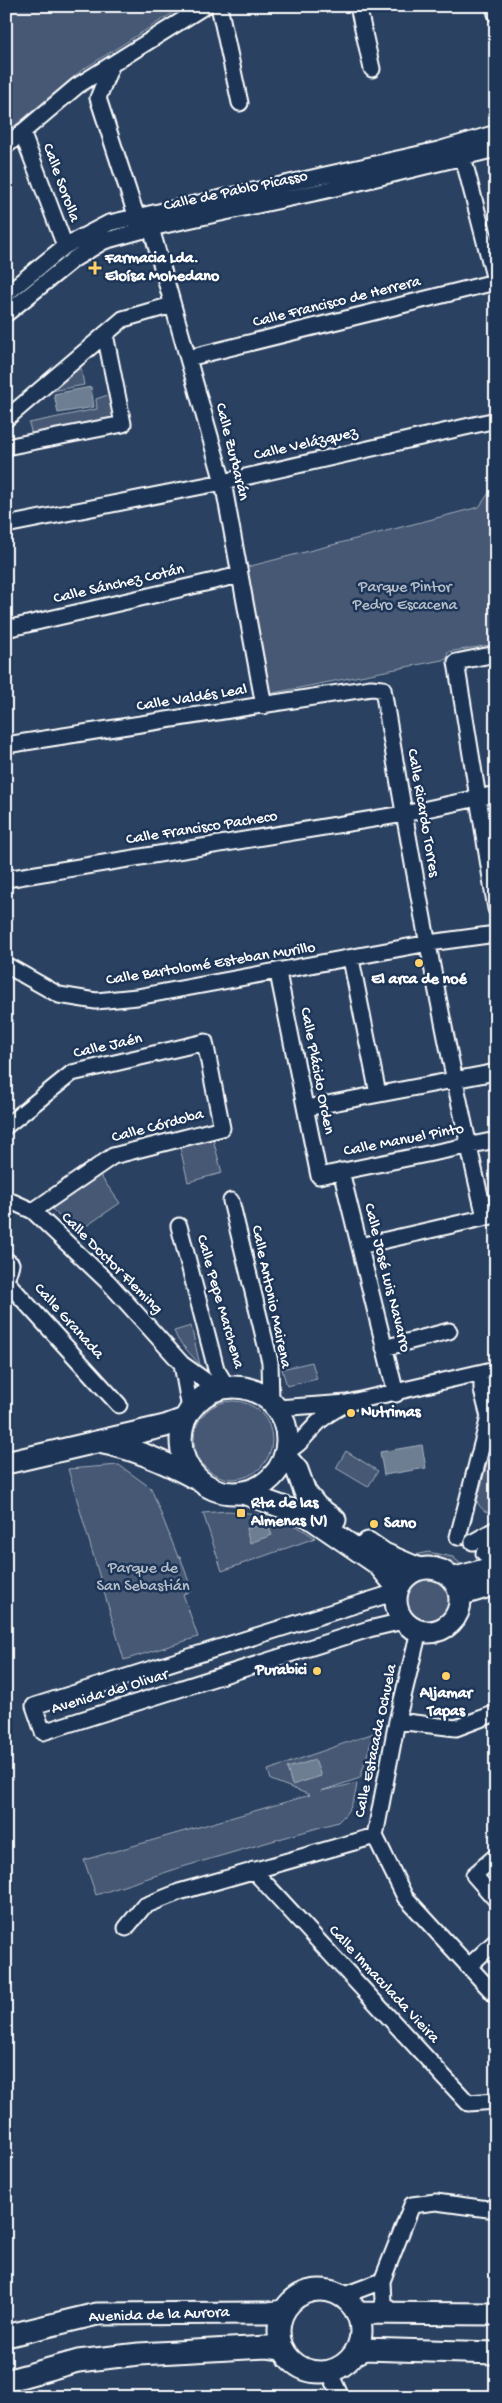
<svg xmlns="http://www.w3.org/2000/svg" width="502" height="2403" font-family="'Gochi Hand',sans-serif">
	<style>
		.green { fill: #465975; stroke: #a2acba }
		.water { fill: #6d7d92; stroke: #a7b1be }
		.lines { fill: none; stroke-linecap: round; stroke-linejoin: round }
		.street-casing { stroke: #fff; stroke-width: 19 }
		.secondary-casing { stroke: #fff; stroke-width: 25 }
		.street { stroke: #1d3557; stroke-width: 15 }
		.secondary { stroke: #1d3557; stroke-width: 21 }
		.poi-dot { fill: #ffd166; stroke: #1d3557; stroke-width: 2 }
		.labels { text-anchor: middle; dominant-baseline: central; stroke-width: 5; stroke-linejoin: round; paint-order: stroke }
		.street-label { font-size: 16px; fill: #fff; stroke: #1d3557 }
		.poi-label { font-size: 16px; font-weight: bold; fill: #fff; stroke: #1d3557; text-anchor: start }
		.park-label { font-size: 16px; fill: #b5bdc8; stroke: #1d3557 }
	</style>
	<rect width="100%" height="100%" fill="#2a4161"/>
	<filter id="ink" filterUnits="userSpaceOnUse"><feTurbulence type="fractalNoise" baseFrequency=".02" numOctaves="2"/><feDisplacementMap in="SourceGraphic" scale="10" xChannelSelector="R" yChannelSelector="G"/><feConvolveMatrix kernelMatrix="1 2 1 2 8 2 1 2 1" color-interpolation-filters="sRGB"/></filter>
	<g filter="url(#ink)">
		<!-- green -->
		<path class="green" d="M 6,6 L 184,6 L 82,70 L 6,133 Z
			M 80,363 L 84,385 L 47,392 Z
			M 111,394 L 117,421 L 32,436 L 29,423 L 97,409 L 96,399 Z
			M 496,483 L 496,644 L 448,652 L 447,659 L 268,694 L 247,567 L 479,507 Z
			M 212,1135 L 222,1173 L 188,1182 L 179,1143 Z
			M 99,1174 L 120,1203 L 76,1233 L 51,1208 Z
			M 191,1326 L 200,1365 L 178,1340 L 174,1331 Z
			M 312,1362 L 317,1379 L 287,1386 L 282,1369 Z
			M194 1440a39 39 0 1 1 78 0a39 39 0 1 1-78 0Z
			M 496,1428 L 496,1513 C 486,1514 482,1510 477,1502 Z
			M 346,1451 L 378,1471 L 368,1487 L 336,1468 Z
			M 119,1465 L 151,1488 L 178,1557 L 180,1556 L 192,1591 L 183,1594 L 198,1637 L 124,1660 L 68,1469 Z
			M 227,1511 C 258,1513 289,1518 315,1538 L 222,1571 L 203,1513 Z
			M 428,1552 L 453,1557 L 463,1566 C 444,1570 440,1554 415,1562 L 405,1557 Z
			M406 1600a22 22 0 1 1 44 0a22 22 0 1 1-44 0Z
			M 374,1733 L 360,1778 L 321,1791 L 357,1783 C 355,1800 351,1810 338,1822 L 179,1868 L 96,1895 L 84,1860 L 310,1795 L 271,1780 L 268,1770 Z"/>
		<!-- water -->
		<path class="water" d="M 91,387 L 94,407 L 58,413 L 54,394 Z
			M 422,1445 L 426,1468 L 384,1475 L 380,1452 Z
			M 267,1523 L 272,1535 L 250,1543 L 246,1529 Z
			M 315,1760 L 321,1776 L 292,1785 L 287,1768 Z"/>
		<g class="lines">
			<defs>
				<path id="street" d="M 219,6 L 240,103
					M 358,6 L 372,69
					M 494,6 L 496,14
					M 98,98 L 137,218 L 151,228 L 223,482 L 264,706
					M 98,98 L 111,66
					M 22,132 L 65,246
					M 6,146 L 77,86 L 205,6
					M 463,157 L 496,284
					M 6,294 L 65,246 L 109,223 L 438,150 L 496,133
					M 6,314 L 74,259 L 104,241 L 151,228 L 323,191 L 496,149
					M 188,358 L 495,282
					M 6,419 L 123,319 L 172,305
					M 6,447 L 123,424 L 105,334
					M 6,525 L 223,482 L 496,420
					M 6,629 L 240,575
					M 496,654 L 456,662 L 496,909
					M 6,745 L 371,688 L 383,689 C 412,865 444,1043 485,1217
					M 6,879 L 404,814 L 496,794
					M 351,959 L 378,1094
					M 6,965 L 59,995 L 96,1001 L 137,997 L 429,943 L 496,934
					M 278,973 L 319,1176 L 496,1140
					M 306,1108 L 496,1072
					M 6,1126 L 72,1073 L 205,1042 L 222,1128 L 113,1156 L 33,1211
					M 341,1171 L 396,1394
					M 6,1199 L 33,1211 L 109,1283 L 182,1364 L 217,1389
					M 231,1201 L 270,1362 L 271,1401
					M 179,1226 L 216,1369 L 227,1387
					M 360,1246 L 496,1215
					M 6,1260 L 11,1264 L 6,1281 L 119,1405
					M 384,1348 L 449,1331
					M 182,1364 L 190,1409
					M 482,1374 L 482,1390 L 489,1417 L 496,1398
					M 277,1408 L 347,1403 L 496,1369
					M 286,1452 C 300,1445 302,1439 313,1428 C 322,1417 333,1411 346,1404
					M 458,1537 L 489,1417 L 496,1417
					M 473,1542 L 496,1529
					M 484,1553 L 496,1534
					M 396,1592 L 34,1706 L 43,1732 L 369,1629 L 403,1621
					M 419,1631 L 397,1721 L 375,1836 L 405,1897 L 496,1996
					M 397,1721 L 456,1728 L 496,1713
					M 496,1856 L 474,1875 L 496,1900
					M 253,1870 L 468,2103 L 496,2101
					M 126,1928 L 144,1906 L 179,1892 L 375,1836
					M 468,1967 L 496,1941
					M 382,2281 L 383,2302 L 391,2312
					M 342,2296 L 382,2281 L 412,2205 L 436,2202 L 488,2209 L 496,2207
					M 329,2371 L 341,2397"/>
				<path id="secondary" d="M181 1440a53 53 0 1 1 106 0a53 53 0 1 1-106 0Z
					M 103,1443 C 136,1449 165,1462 195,1478
					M 285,1456 L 297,1470 L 305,1492 L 317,1507 L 335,1520
					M 6,1463 L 165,1426 L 184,1419
					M 243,1493 L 308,1516 L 378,1564 L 398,1588
					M 368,1543 L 384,1554 L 419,1569
					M396 1600a32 32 0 1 1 64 0a32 32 0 1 1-64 0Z
					M 452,1579 L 496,1567
					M 460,1595 L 496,1584
					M279 2331a41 41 0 1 1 82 0a41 41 0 1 1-82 0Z
					M 357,2313 L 496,2314
					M 6,2336 L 97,2314 L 269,2313 L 283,2311
					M 354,2354 L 364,2349 L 496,2353
					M 6,2381 L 78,2361 L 139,2354 L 267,2347 L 282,2349"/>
			</defs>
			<!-- street casing -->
			<use href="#street" class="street-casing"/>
			<!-- secondary casing -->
			<use href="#secondary" class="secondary-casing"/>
			<!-- street -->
			<use href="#street" class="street"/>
			<!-- secondary -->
			<use href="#secondary" class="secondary"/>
		</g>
	</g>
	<!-- markers -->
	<g class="poi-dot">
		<path d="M92.5 260.5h5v5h5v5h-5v5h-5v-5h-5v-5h5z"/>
		<circle cx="419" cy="963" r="5"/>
		<circle cx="351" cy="1413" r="5"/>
		<rect x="236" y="1508" width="10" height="10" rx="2.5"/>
		<circle cx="374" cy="1524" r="5"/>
		<circle cx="317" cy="1671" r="5"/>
		<circle cx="446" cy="1676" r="5"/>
	</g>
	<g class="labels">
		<!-- street labels -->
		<g class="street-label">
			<text transform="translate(60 183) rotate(70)">Calle Sorolla</text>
			<text transform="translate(236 192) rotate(-12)">Calle de Pablo Picasso</text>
			<text transform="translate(337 303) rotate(-14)">Calle Francisco de Herrera</text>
			<text transform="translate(306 445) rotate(-13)">Calle Velázquez</text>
			<text transform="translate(231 452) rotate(76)">Calle Zurbarán</text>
			<text transform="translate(119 585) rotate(-13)">Calle Sánchez Cotán</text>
			<text transform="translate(192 699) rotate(-9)">Calle Valdés Leal</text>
			<text transform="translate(422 813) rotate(80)">Calle Ricardo Torres</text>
			<text transform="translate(202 829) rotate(-9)">Calle Francisco Pacheco</text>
			<text transform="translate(211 965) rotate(-9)">Calle Bartolomé Esteban Murillo</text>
			<text transform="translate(108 1047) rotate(-13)">Calle Jaén</text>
			<text transform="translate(316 1071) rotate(79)">Calle Plácido Orden</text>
			<text transform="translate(158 1127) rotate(-15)">Calle Córdoba</text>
			<text transform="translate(404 1141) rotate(-11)">Calle Manuel Pinto</text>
			<text transform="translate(111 1264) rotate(45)">Calle Doctor Fleming</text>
			<text transform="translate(386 1278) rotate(76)">Calle José Luis Navarro</text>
			<text transform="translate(270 1297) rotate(78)">Calle Antonio Mairena</text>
			<text transform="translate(219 1302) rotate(74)">Calle Pepe Marchena</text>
			<text transform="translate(68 1322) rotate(48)">Calle Granada</text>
			<text transform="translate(110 1693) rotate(-17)">Avenida del Olivar</text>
			<text transform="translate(377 1741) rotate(-78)">Calle Estacada Ochuela</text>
			<text transform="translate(383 1985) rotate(47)">Calle Inmaculada Vieira</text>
			<text transform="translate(159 2316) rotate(-2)">Avenida de la Aurora</text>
		</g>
		<!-- poi labels -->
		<g class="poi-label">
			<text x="105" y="259">Farmacia Lda.<tspan x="105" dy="18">Eloísa Mohedano</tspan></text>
			<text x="419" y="980" text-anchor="middle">El arca de noé</text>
			<text x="361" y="1413">Nutrimas</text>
			<text x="251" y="1504">Rta de las<tspan x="251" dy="18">Almenas (V)</tspan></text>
			<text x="384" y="1524">Sano</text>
			<text x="307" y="1671" text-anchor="end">Purabici</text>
			<text x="446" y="1694" text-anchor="middle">Aljamar<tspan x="446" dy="18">Tapas</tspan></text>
		</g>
		<!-- park labels -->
		<g class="park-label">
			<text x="405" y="588">Parque Pintor<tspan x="405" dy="18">Pedro Escacena</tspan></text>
			<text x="143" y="1569">Parque de<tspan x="143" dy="18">San Sebastián</tspan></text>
		</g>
	</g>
	<!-- margin -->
	<rect width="502" height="2403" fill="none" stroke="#1d3557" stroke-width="25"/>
	<rect x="12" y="12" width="477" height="2378" fill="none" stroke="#fff" stroke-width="2" filter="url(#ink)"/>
</svg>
